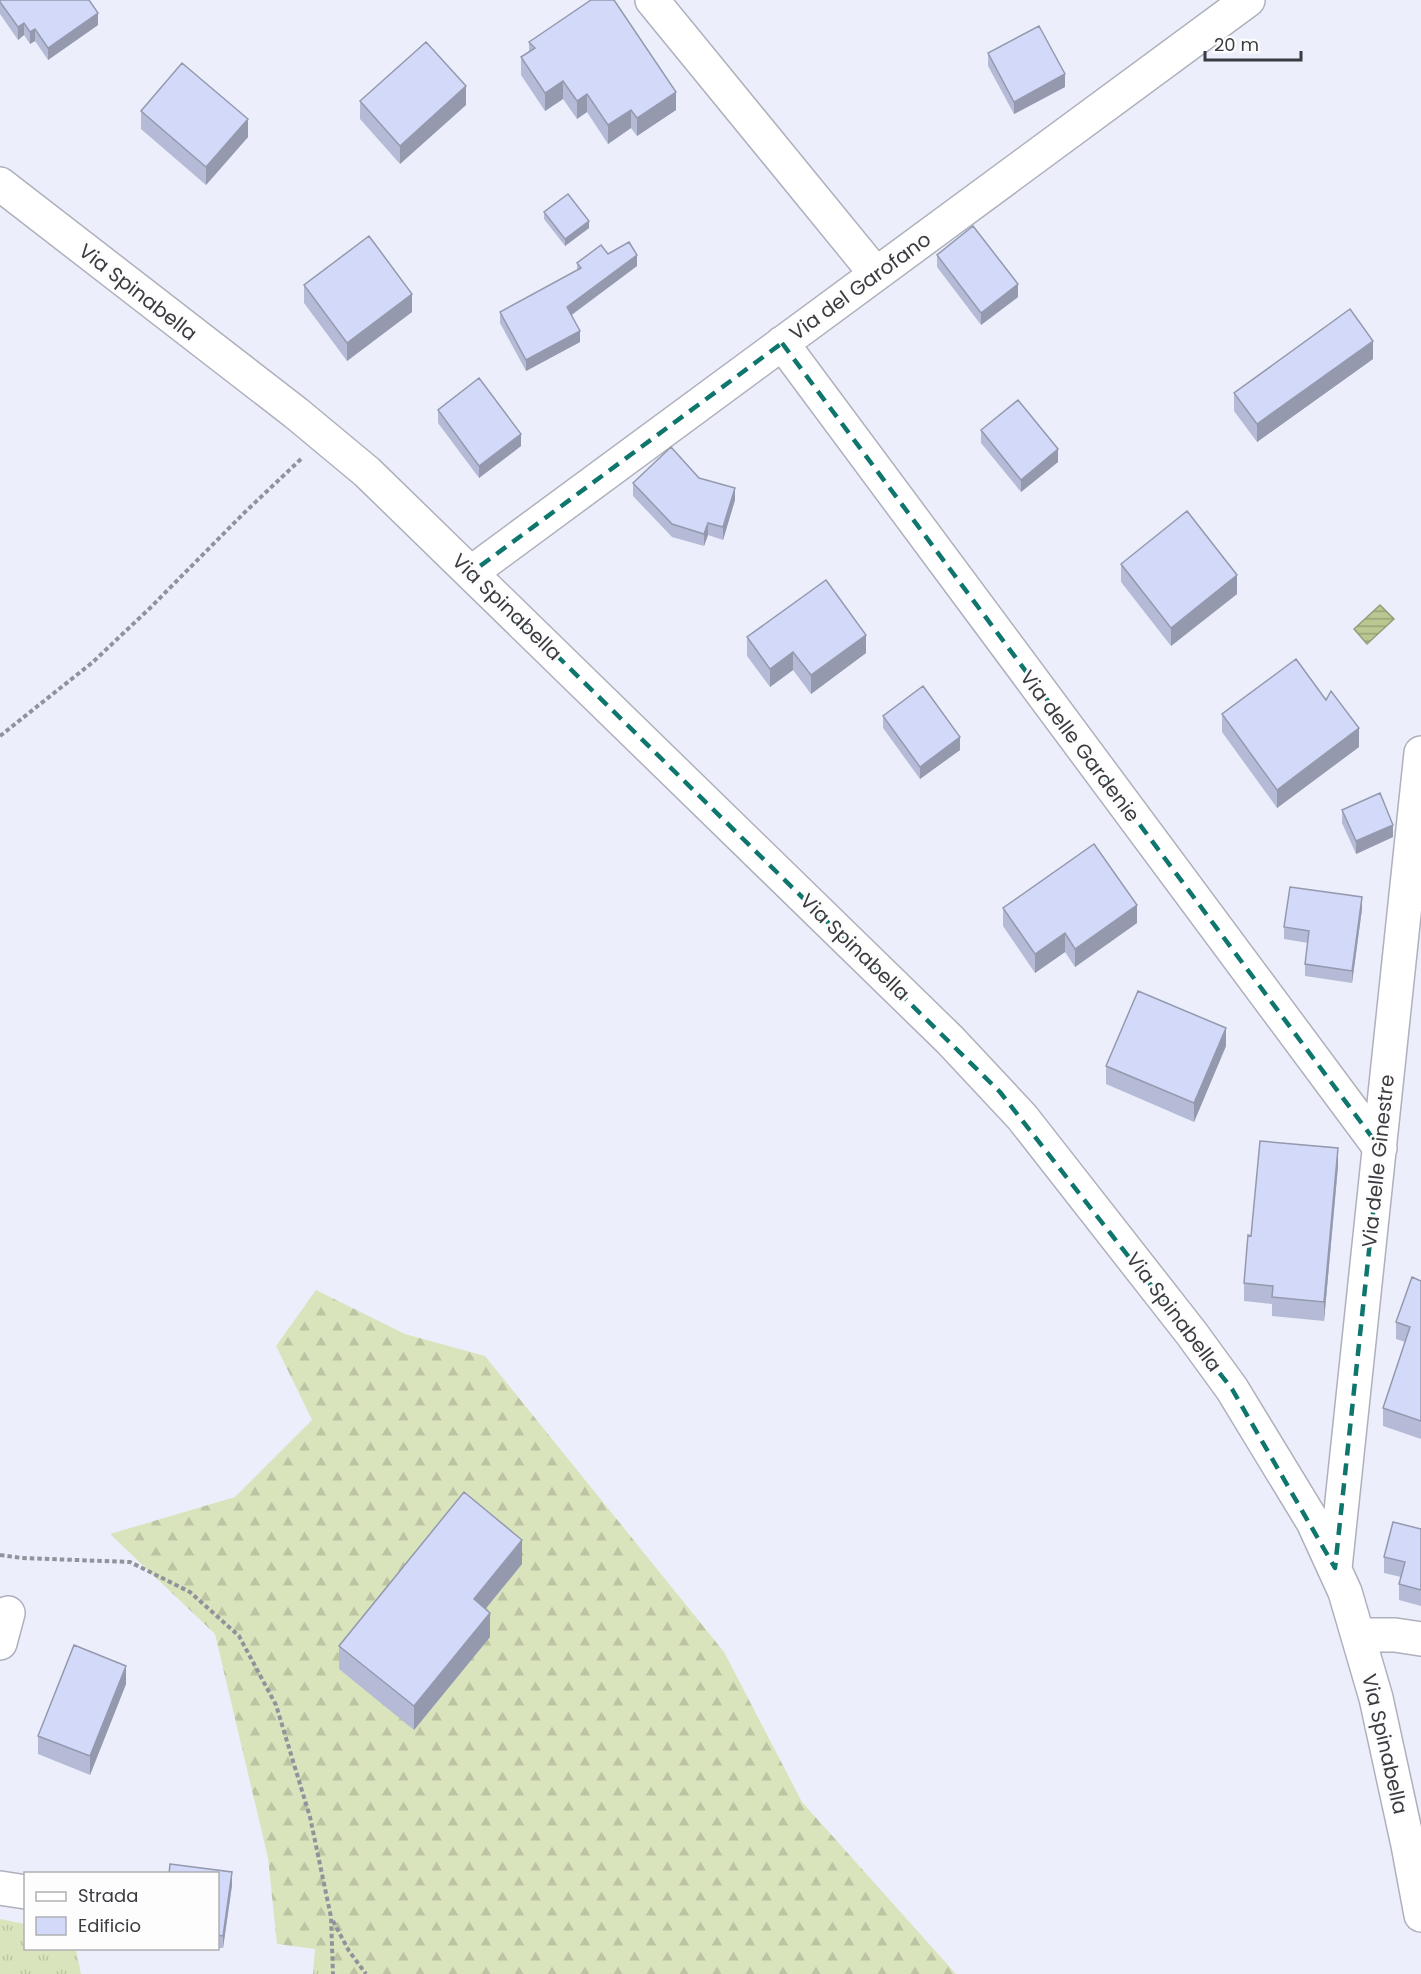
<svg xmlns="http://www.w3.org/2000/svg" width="1421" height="1974" font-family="Poppins,sans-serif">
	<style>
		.grass { fill: url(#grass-tufts) }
		.forest { fill: url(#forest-firs) }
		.water { fill: url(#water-rules); stroke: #949d79; stroke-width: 1.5 }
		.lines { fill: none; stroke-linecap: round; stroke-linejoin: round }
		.minor-casing { stroke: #aeb1bc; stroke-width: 36 }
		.path { stroke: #91939c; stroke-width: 4; stroke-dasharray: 4.5 3; stroke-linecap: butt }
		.minor { stroke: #fff; stroke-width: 33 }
		.wall { fill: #b5bbd6 }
		.shaded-wall { fill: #9499ae }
		.building { fill: #d3daf9; stroke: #9499ae; stroke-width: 1.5 }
		.marked { fill: none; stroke: #0f766e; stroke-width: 4.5; stroke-dasharray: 12 8; stroke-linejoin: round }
		.labels { text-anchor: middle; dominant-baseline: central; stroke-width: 6; stroke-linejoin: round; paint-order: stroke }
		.street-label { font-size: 20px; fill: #3b3c41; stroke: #fdfdfd }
	</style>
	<defs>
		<pattern id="grass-tufts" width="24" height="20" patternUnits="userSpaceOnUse" patternTransform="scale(1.5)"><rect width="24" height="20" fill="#dae4bc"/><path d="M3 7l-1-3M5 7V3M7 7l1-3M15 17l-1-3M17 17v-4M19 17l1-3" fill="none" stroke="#bcc4a3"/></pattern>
		<pattern id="forest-firs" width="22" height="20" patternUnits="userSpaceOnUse" patternTransform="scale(1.5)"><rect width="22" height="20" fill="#dae4bc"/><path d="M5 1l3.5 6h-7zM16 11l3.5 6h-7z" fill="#bcc4a3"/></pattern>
		<pattern id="water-rules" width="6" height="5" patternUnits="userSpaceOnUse" patternTransform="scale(1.5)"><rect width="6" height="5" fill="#bac791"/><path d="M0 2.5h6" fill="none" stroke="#98a378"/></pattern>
	</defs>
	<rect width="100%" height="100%" fill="#eceffb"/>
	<!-- grass -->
	<path class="grass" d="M 0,1919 L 25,1924 L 26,1948 L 76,1949 L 81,1974 L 0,1974 Z
		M 315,1949 L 338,1974 L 313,1974 Z"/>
	<!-- forest -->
	<path class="forest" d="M 316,1290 L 405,1334 L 485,1356 L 724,1652 L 802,1802 L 956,1974 L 338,1974 L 315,1949 L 277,1944 L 268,1858 L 215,1634 L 110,1534 L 235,1497 L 312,1420 L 276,1346 Z"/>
	<!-- water -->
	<path class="water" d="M 1380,605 L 1394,619 L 1367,644 L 1354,629 Z"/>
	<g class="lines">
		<defs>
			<path id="minor" d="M 652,0 L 876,274
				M 0,184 L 296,413 L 367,472 L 950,1040 L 1022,1117 L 1192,1334 L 1232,1389 L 1313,1522 L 1345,1592 L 1376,1698 L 1408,1845 L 1421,1915
				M 782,343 L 1380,1148
				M 472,572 L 1248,0
				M 1335,1568 L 1421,753
				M 1359,1635 L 1395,1635 L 1421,1639
				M 0,1643 L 8,1613
				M 0,1888 L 26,1892"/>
		</defs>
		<!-- minor casing -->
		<use href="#minor" class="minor-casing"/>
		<!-- path -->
		<path class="path" d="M 0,736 L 93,662 L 150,608 L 244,513 L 301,459
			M 0,1555 L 22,1558 L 130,1562 L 190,1592 L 239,1636 L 276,1705 L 310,1817 L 331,1917 L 333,1974
			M 333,1921 L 349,1951 L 366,1974"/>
		<!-- minor -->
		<use href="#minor" class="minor"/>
	</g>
	<!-- wall -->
	<path class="wall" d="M 0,0 L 98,25 L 48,60 L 35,41 L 30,44 L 24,35 L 18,40 L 0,14 Z
		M 529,42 L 676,110 L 637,136 L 631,128 L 608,144 L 587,112 L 577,119 L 563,99 L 545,111 L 521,75 L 521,57 L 529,52 Z
		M 988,53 L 1065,87 L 1014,114 L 988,66 Z
		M 360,101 L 466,105 L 400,164 L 360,119 Z
		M 141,111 L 248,137 L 206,185 L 141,129 Z
		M 544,212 L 589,228 L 565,246 L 544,219 Z
		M 937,255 L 1018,297 L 981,325 L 937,267 Z
		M 577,263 L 637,266 L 572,315 L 580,342 L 526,371 L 500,323 L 500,312 L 577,270 Z
		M 304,285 L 412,312 L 347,361 L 304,303 Z
		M 1373,359 L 1257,442 L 1234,411 L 1234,393 Z
		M 438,410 L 521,446 L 479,478 L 438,423 Z
		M 981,430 L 1058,462 L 1021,492 L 981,443 Z
		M 699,478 L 735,500 L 723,540 L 708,535 L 704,546 L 672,537 L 633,496 L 633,483 Z
		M 1121,564 L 1237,594 L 1171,646 L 1121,582 Z
		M 747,637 L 866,653 L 811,694 L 793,670 L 770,687 L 747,656 Z
		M 1222,714 L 1359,747 L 1277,808 L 1222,732 Z
		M 883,716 L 960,750 L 920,779 L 883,728 Z
		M 1342,810 L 1393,837 L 1356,854 L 1342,823 Z
		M 1003,908 L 1137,923 L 1075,967 L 1065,952 L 1035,973 L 1003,926 Z
		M 1362,909 L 1352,983 L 1305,976 L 1305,964 L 1308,943 L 1284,939 L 1284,927 Z
		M 1226,1046 L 1194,1122 L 1106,1084 L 1106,1066 Z
		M 1338,1166 L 1324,1321 L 1272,1316 L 1272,1304 L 1244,1301 L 1244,1283 L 1251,1236 Z
		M 1421,1281 L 1421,1439 L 1383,1426 L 1383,1408 L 1405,1342 L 1396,1339 L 1396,1322 Z
		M 1421,1529 L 1421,1606 L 1399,1600 L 1399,1584 L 1401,1577 L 1384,1573 L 1384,1557 Z
		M 522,1564 L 485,1609 L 490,1637 L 414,1730 L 339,1669 L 339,1646 Z
		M 126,1684 L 90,1775 L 38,1754 L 38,1736 Z
		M 218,1874 L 232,1885 L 223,1948 L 218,1948 Z"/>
	<!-- shaded-wall -->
	<path class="shaded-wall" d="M 98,13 L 98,25 L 48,60 L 48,48 Z
		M 24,23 L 24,35 L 18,40 L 18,27 Z
		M 35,29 L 35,41 L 30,44 L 30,32 Z
		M 1065,74 L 1065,87 L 1014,114 L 1014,102 Z
		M 563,81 L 563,99 L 545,111 L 545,93 Z
		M 466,86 L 466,105 L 400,164 L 400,146 Z
		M 676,92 L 676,110 L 637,136 L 637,118 Z
		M 587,94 L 587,112 L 577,119 L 577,101 Z
		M 631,110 L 631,128 L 608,144 L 608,125 Z
		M 248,119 L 248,137 L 206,185 L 206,167 Z
		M 589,221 L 589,228 L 565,246 L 565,239 Z
		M 637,255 L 637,266 L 567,318 L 567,307 Z
		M 1018,284 L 1018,297 L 981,325 L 981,313 Z
		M 412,294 L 412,312 L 347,361 L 347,343 Z
		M 580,331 L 580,342 L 526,371 L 526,360 Z
		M 1373,341 L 1373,359 L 1257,442 L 1257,424 Z
		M 521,434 L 521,446 L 479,478 L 479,466 Z
		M 1058,449 L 1058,462 L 1021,492 L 1021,480 Z
		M 735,488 L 735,500 L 723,540 L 723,527 Z
		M 708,523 L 708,535 L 704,546 L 704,534 Z
		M 1237,575 L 1237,594 L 1171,646 L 1171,628 Z
		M 866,635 L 866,653 L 811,694 L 811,675 Z
		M 793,652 L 793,670 L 770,687 L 770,669 Z
		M 1359,728 L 1359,747 L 1277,808 L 1277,790 Z
		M 960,737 L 960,750 L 920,779 L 920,767 Z
		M 1393,825 L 1393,837 L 1356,854 L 1356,841 Z
		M 1362,897 L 1362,909 L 1352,983 L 1352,971 Z
		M 1137,905 L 1137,923 L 1075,967 L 1075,949 Z
		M 1065,933 L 1065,952 L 1035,973 L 1035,954 Z
		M 1226,1028 L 1226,1046 L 1194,1122 L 1194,1103 Z
		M 1338,1148 L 1338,1166 L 1324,1321 L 1324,1302 Z
		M 522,1540 L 522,1564 L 474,1623 L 474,1599 Z
		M 490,1613 L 490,1637 L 414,1730 L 414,1706 Z
		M 126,1666 L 126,1684 L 90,1775 L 90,1756 Z
		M 232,1872 L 232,1885 L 223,1948 L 223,1936 Z"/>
	<!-- building -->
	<path class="building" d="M 0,0 L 89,0 L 98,13 L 48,48 L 35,29 L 30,32 L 24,23 L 18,27 L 0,2 Z
		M 591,0 L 614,0 L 676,92 L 637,118 L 631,110 L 608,125 L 587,94 L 577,101 L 563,81 L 545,93 L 521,57 L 535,48 L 529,42 Z
		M 1039,26 L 1065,74 L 1014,102 L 988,53 Z
		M 426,42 L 466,86 L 400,146 L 360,101 Z
		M 182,63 L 248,119 L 206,167 L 141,111 Z
		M 568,194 L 589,221 L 565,239 L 544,212 Z
		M 973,226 L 1018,284 L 981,313 L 937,255 Z
		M 369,236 L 412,294 L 347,343 L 304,285 Z
		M 629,242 L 637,255 L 567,307 L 580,331 L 526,360 L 500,312 L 581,268 L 577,263 L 601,245 L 608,254 Z
		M 1350,309 L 1373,341 L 1257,424 L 1234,393 Z
		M 479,378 L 521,434 L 479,466 L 438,410 Z
		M 1018,400 L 1058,449 L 1021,480 L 981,430 Z
		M 671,447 L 699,478 L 735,488 L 723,527 L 708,523 L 704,534 L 672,524 L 633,483 Z
		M 1187,511 L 1237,575 L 1171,628 L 1121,564 Z
		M 826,580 L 866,635 L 811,675 L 793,652 L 770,669 L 747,637 Z
		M 1296,659 L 1326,700 L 1331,691 L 1359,728 L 1277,790 L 1222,714 Z
		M 923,686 L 960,737 L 920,767 L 883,716 Z
		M 1380,793 L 1393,825 L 1356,841 L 1342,810 Z
		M 1094,844 L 1137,905 L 1075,949 L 1065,933 L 1035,954 L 1003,908 Z
		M 1290,887 L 1362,897 L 1352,971 L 1305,964 L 1309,931 L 1284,927 Z
		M 1138,991 L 1226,1028 L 1194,1103 L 1106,1066 Z
		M 1260,1141 L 1338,1148 L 1324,1302 L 1272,1297 L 1273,1286 L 1244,1283 L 1248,1235 L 1251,1236 Z
		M 1412,1277 L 1421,1281 L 1421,1421 L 1383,1408 L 1410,1327 L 1396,1322 Z
		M 464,1492 L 522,1540 L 474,1599 L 490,1613 L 414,1706 L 339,1646 Z
		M 1393,1522 L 1421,1529 L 1421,1590 L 1399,1584 L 1405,1562 L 1384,1557 Z
		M 74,1645 L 126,1666 L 90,1756 L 38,1736 Z
		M 170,1864 L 232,1872 L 223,1936 L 218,1935 L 218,1874 L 169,1874 Z"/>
	<!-- marked area -->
	<path class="marked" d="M 782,343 L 1380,1148 L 1335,1568 L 1232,1389 L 1000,1092 L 472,572 Z"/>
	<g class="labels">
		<!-- street labels -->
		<g class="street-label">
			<text transform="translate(860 286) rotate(-36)">Via del Garofano</text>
			<text transform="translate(138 292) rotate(38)">Via Spinabella</text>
			<text transform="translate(507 607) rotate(44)">Via Spinabella</text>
			<text transform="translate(1080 746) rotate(53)">Via delle Gardenie</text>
			<text transform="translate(855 947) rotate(44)">Via Spinabella</text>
			<text transform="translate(1378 1161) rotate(-84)">Via delle Ginestre</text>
			<text transform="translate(1174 1312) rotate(53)">Via Spinabella</text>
			<text transform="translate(1385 1744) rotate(77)">Via Spinabella</text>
		</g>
	</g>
	<!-- legend -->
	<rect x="24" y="1872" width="195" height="78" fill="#fdfdfd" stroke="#afb0b2" stroke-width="1.5"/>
	<rect x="36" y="1892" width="30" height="9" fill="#ffffff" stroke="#afb0b2" stroke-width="1.5"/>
	<text x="78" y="1902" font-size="18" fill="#3b3c41">Strada</text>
	<rect x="36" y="1917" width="30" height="18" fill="#d3daf9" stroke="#afb0b2" stroke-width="1.5"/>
	<text x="78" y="1932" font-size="18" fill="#3b3c41">Edificio</text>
	<!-- scale -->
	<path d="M1205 51v9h96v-9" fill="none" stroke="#3b3c41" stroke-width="3"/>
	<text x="1214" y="51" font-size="18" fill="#3b3c41" stroke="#fdfdfd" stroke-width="4.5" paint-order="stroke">20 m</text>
</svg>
